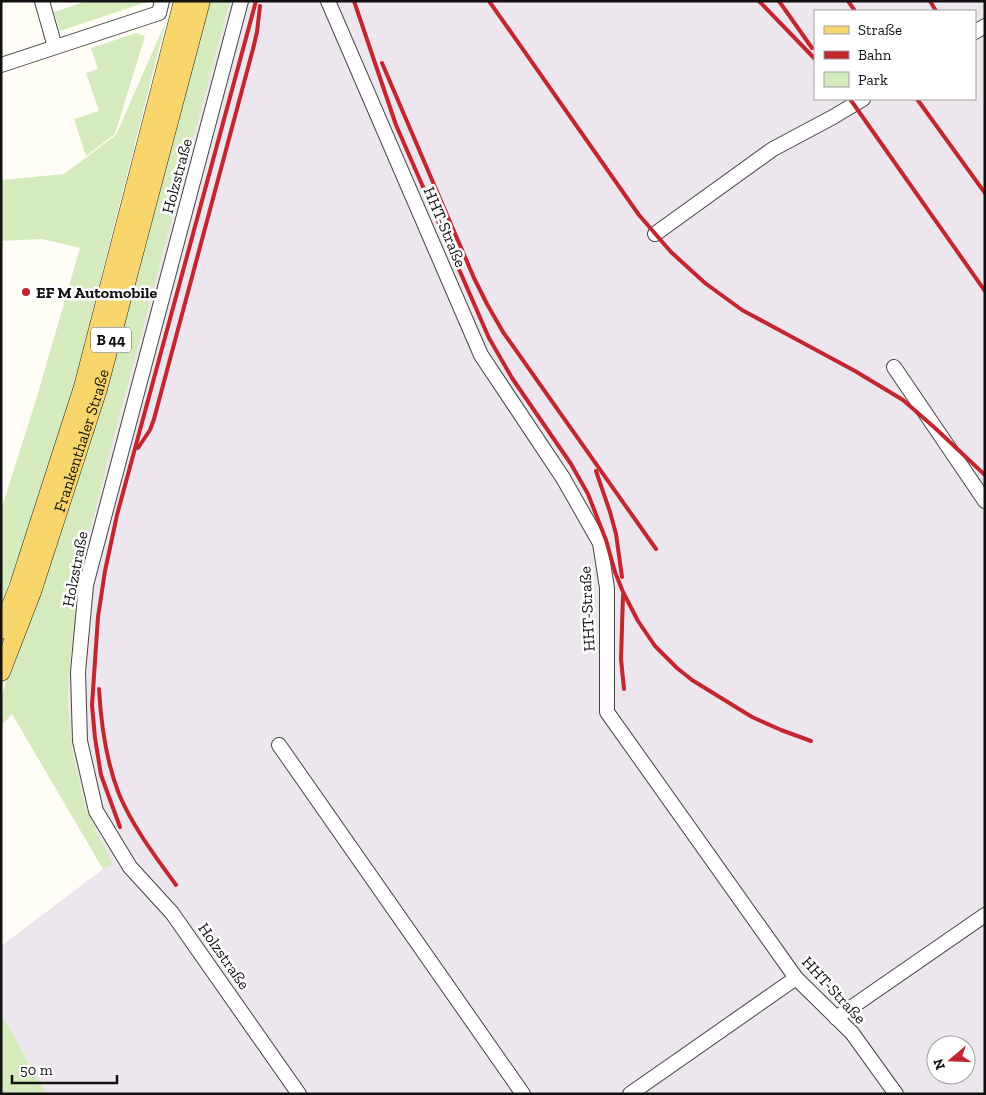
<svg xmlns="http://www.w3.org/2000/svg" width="986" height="1095" font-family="'Zilla Slab',serif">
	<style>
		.industrial { fill: #eee6ef; fill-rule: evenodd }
		.green { fill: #d5ebbd }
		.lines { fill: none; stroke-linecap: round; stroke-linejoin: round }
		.minor-casing { stroke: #444; stroke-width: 16 }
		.major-casing { stroke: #222; stroke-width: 19 }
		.minor { stroke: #fff; stroke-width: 14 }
		.major { stroke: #f9d66b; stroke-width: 18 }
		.rail { stroke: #c4262e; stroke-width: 4 }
		.poi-dot { fill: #c4262e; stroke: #fff; stroke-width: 2 }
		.labels { text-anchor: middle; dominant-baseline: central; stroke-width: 5; stroke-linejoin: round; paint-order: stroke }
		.shield { fill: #fff; stroke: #585858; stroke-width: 1 }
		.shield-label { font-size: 15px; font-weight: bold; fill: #111 }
		.street-label { font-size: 16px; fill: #111; stroke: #fff }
		.poi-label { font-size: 16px; font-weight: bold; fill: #111; stroke: #fff; text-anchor: start }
	</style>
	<rect width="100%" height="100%" fill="#fffdf5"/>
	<!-- industrial -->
	<path class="industrial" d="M 228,1 L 985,1 L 985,1094 L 46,1094 L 1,1013 L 1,946 L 103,869 L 13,712 ZM 815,11 L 975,11 L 975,99 L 815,99 ZM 936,1045 L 966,1045 L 966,1075 L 936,1075 Z"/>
	<!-- green -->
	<path class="green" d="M 87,1 L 150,1 L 60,31 L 54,12 Z
		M 210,1 L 230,1 L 108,459 L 78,579 L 67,695 L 72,748 L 85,807 L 113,865 L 103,869 L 12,714 L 1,726 L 1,696 L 45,576 L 146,243 Z
		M 166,21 L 74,384 L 31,522 L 1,605 L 1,510 L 36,400 L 80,248 L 42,239 L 1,241 L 1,180 L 64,174 L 116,135 Z
		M 136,33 L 145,36 L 115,134 L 86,156 L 74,119 L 99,111 L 86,73 L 98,69 L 91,48 Z
		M 1,1013 L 46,1094 L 1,1094 Z"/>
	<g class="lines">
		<defs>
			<path id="minor" d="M 42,1 L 55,47
				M 241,1 L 86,585 L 78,672 L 80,741 L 96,811 L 130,867 L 172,913 L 299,1094
				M 328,1 L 481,355 L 563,478 L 600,543 L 607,588 L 607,712 L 796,978 L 852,1033 L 896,1094
				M 975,32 L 985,26
				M 1,65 L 159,13 L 162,1
				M 655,234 L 773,149 L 833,117 L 863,99
				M 894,367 L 985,501
				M 279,745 L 523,1094
				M 836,1018 L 985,915
				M 630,1094 L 796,978"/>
			<g id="major">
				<path d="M 1,630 L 18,588 L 83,387 L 183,1"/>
				<path id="s1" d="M 1,672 L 32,592 L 98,389 L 201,1"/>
			</g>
		</defs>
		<!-- minor casing -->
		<use href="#minor" class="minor-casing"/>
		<!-- major casing -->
		<use href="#major" class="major-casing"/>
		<!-- minor -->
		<use href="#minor" class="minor"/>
		<!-- major -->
		<use href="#major" class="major"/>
		<!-- rail -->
		<path class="rail" d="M 354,1 L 396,125 L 489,338 L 512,378 L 571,464 L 588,494 L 606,540 L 615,572 L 623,592 L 638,621 L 655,646 L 677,668 L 692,680 L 752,717 L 781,730 L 811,741
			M 489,1 L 639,215 L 671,252 L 705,283 L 742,310 L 855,371 L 903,400 L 935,428 L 985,475
			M 759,1 L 815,59
			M 779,1 L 812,48
			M 848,1 L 855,11
			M 930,1 L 936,11
			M 382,63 L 474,278 L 487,304 L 503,332 L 656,549
			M 850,99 L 985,291
			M 917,99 L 985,193
			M 138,448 L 150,430 L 154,419 L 253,49 L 257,32 L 260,6
			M 596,471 L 610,512 L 616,534 L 622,577
			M 623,595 L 621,659 L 624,689
			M 99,689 C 101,724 106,761 119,794 C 133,827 155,856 176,885
			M 120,827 L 101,775 L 95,738 L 92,705 L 98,617 L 105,571 L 117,515 L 256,1"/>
	</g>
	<!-- markers -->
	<circle class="poi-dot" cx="26" cy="292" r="5"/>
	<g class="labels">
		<!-- shield labels -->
		<rect class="shield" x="91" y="327.5" width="40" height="25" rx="4"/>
		<g class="shield-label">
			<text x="111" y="340">B 44</text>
		</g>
		<!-- street labels -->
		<g class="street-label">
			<text transform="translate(177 176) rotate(-75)">Holzstraße</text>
			<text transform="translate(445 227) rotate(67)">HHT-Straße</text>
			<text stroke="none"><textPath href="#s1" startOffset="245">Frankenthaler Straße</textPath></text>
			<text transform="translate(75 569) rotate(-79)">Holzstraße</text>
			<text transform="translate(587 609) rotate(-93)">HHT-Straße</text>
			<text transform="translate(224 956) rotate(55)">Holzstraße</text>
			<text transform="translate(834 990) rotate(47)">HHT-Straße</text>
		</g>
		<!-- poi labels -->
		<g class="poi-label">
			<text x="36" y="292">EF M Automobile</text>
		</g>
	</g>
	<!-- border -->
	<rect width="986" height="1095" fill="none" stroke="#111111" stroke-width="5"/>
	<!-- legend -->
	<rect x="814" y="10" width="162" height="90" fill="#ffffff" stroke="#a0a0a0"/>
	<rect x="824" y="26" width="25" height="8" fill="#f9d66b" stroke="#a0a0a0"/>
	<text x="858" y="35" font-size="15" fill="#111111">Straße</text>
	<rect x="824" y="51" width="25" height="8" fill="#c4262e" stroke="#a0a0a0"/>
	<text x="858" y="60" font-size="15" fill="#111111">Bahn</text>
	<rect x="824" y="72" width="25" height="15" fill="#d5ebbd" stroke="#a0a0a0"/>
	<text x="858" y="85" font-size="15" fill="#111111">Park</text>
	<!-- north arrow -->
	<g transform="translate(951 1060) rotate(251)"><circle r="24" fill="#ffffff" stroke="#a0a0a0"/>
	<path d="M0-4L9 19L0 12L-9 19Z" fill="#c4262e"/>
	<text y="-8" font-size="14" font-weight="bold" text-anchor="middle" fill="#111111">N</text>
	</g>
	<!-- scale -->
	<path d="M12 1075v8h105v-8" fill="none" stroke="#111111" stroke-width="2.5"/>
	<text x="20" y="1075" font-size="15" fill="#111111" stroke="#ffffff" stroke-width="4" paint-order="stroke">50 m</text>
</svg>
